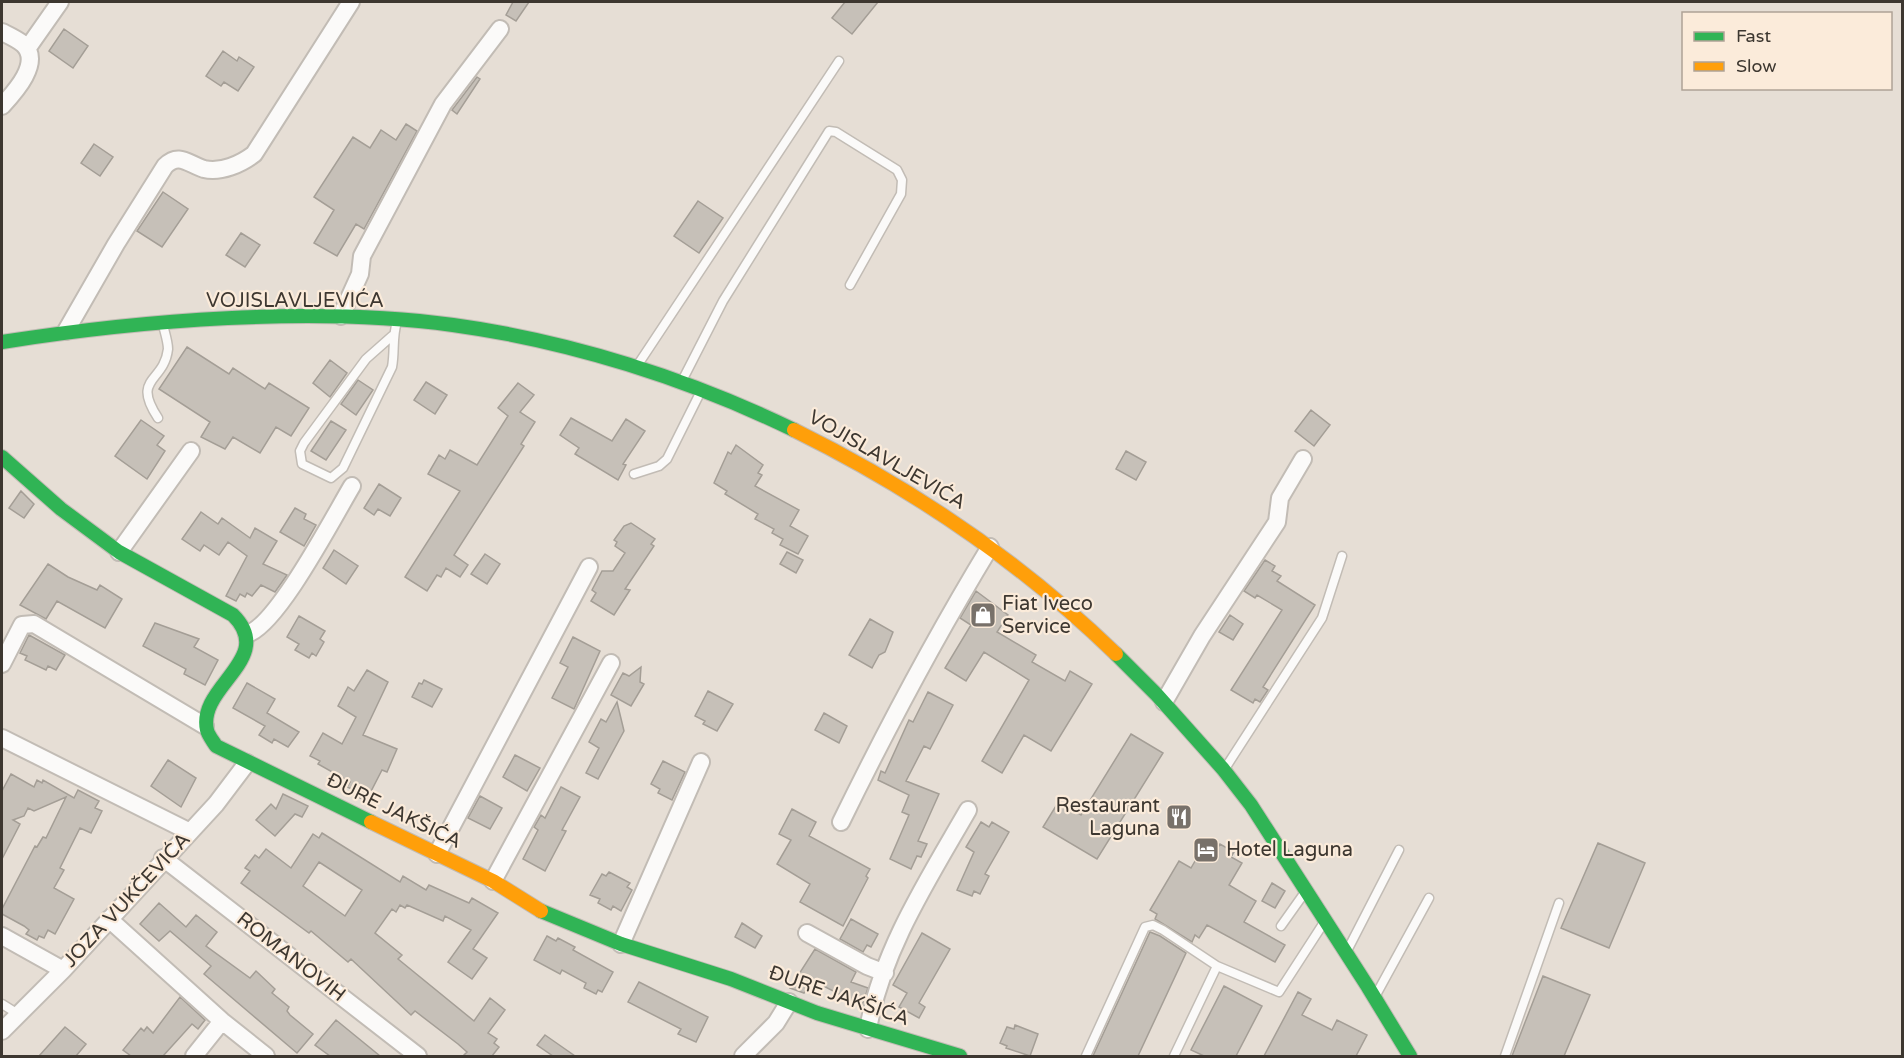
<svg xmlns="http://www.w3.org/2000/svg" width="1904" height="1058" font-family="'Varela Round',sans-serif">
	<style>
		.building { fill: #c6c0b8; stroke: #a49e96; stroke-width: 1.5; fill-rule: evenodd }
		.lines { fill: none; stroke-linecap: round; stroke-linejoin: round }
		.lane-casing { stroke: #c2bcb5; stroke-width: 11 }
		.street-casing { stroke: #c2bcb5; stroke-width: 20 }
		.fast-casing { stroke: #c2bcb5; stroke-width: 16 }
		.slow-casing { stroke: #c2bcb5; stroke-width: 16 }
		.lane { stroke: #fbfaf9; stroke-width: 8 }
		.street { stroke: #fbfaf9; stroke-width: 16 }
		.fast { stroke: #30b455; stroke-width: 14 }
		.slow { stroke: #ff9f0a; stroke-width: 14 }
		.labels { text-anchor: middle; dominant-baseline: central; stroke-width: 4.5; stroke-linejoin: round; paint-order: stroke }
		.street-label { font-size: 20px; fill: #3d3730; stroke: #fbebda }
		.poi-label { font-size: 20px; fill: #3d3730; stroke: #fbebda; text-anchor: start }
	</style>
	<rect width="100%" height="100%" fill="#e6ded5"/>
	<!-- building -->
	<path class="building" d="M 513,2 L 529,2 L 516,21 L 506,15 Z
		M 845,2 L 878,2 L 852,34 L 832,18 Z
		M 64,29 L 88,46 L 73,68 L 49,51 Z
		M 223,51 L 237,61 L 239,57 L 254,67 L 238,91 L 224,82 L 221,86 L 206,76 Z
		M 477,77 L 480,79 L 457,114 L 452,110 Z
		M 406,124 L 417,131 L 364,229 L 356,224 L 337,256 L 314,243 L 334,210 L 314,197 L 353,137 L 370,148 L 381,130 L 396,140 Z
		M 94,144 L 113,157 L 100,176 L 81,163 Z
		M 163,192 L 188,209 L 162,247 L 137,231 Z
		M 698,201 L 723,218 L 699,253 L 674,236 Z
		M 241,233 L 260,245 L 245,267 L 226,255 Z
		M 187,347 L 229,374 L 233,368 L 265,389 L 269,383 L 309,408 L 291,436 L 276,427 L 260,453 L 233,437 L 225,449 L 201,437 L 210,422 L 159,389 Z
		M 330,360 L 347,373 L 330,397 L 313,383 Z
		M 358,380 L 373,390 L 356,415 L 341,404 Z
		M 426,382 L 447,395 L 435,414 L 414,400 Z
		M 518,383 L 534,395 L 520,412 L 535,422 L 521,444 L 524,446 L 454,555 L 468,565 L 460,577 L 446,568 L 441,577 L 437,575 L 427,591 L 405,577 L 460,491 L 428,474 L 439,455 L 445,459 L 450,450 L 477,465 L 508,416 L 498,408 Z
		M 1311,410 L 1330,425 L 1314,446 L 1295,431 Z
		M 571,418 L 612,441 L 626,419 L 645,431 L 623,464 L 626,465 L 618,480 L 575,454 L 579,448 L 560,435 Z
		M 141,420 L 164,436 L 157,445 L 165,451 L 147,479 L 115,456 Z
		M 331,421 L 346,430 L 326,460 L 311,451 Z
		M 736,445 L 763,465 L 758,473 L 762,475 L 755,486 L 799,510 L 790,526 L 808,536 L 798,554 L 780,545 L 783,539 L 772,533 L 774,529 L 755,519 L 758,514 L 725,494 L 727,491 L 714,483 L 728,452 L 731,454 Z
		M 1126,451 L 1146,462 L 1136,480 L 1116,469 Z
		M 379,484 L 401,498 L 390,516 L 378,509 L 374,515 L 364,508 Z
		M 21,491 L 34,504 L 24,518 L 9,508 Z
		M 295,508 L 306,514 L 304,519 L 316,525 L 304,546 L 280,532 Z
		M 201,512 L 218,524 L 222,518 L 250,538 L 255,528 L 277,541 L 263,564 L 287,575 L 275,592 L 261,585 L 252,596 L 247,593 L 245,597 L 240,594 L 236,601 L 226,596 L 247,556 L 228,542 L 219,555 L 204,545 L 200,551 L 182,539 Z
		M 631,523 L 655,539 L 651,544 L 654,546 L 625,589 L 630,590 L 614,615 L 591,601 L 596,593 L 592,590 L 602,571 L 613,571 L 625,553 L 615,546 L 617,542 L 614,540 L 624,526 Z
		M 334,550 L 358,566 L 346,584 L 323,568 Z
		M 787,552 L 803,560 L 796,573 L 780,564 Z
		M 485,554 L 500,564 L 487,584 L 471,574 Z
		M 1265,560 L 1275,566 L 1272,571 L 1281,576 L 1277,581 L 1315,605 L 1263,687 L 1268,690 L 1260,702 L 1255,699 L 1253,703 L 1231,690 L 1282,610 L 1257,595 L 1255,598 L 1244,591 Z
		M 48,564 L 68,577 L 97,590 L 100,585 L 122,599 L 105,628 L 57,601 L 46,619 L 20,605 Z
		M 976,591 L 1008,615 L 997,632 L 1036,655 L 1032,662 L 1065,681 L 1070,671 L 1092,684 L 1051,751 L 1024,735 L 1002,773 L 982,761 L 1029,680 L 984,652 L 966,681 L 945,668 L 971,625 L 960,618 Z
		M 1230,615 L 1243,624 L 1233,640 L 1219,632 Z
		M 299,616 L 325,631 L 320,639 L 324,642 L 316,656 L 312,653 L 309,658 L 295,650 L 299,644 L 287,637 Z
		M 870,619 L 893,632 L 885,652 L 879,655 L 872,668 L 849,655 Z
		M 155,623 L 199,639 L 194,647 L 218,660 L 205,685 L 184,674 L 186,669 L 143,646 Z
		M 29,635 L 65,655 L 56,670 L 48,666 L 46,670 L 25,660 L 27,656 L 20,653 Z
		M 573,637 L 600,651 L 574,709 L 552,698 L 568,667 L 560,663 Z
		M 641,667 L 640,682 L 644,684 L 631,706 L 611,695 L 623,673 L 629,676 Z
		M 367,670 L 388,682 L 363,735 L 397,749 L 387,772 L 382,770 L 366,801 L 352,794 L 354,790 L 347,787 L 350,782 L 318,764 L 320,761 L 310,756 L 323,733 L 342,744 L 356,717 L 338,706 L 348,687 L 354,691 Z
		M 424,680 L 442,689 L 432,707 L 412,697 L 419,683 L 422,684 Z
		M 247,683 L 275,699 L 267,713 L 299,732 L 288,747 L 274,739 L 272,743 L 259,735 L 265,726 L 233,708 Z
		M 708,691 L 733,704 L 717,731 L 703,724 L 705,721 L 695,716 Z
		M 928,692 L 953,705 L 930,749 L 924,746 L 906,781 L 939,794 L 918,841 L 927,844 L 921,857 L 917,856 L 911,869 L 890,859 L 909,815 L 902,812 L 909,795 L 878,780 L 881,771 L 885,773 L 909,720 L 913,722 Z
		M 617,702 L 624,731 L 598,779 L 586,773 L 599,748 L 589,742 L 601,719 L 606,722 Z
		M 824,713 L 847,726 L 839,743 L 815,730 Z
		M 1131,734 L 1163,753 L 1097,859 L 1043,827 L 1059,801 L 1081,815 Z
		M 515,755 L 540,768 L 527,791 L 503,777 Z
		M 168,760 L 196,778 L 181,807 L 151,786 Z
		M 663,761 L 685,772 L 672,800 L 658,793 L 660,789 L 651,784 Z
		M 11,774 L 34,787 L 37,780 L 42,783 L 43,780 L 74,798 L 78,790 L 99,801 L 95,808 L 102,811 L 91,833 L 80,828 L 60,868 L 64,870 L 54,888 L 74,899 L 55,934 L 48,930 L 44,938 L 39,936 L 37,940 L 26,934 L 29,930 L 24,926 L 2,914 L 2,909 L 35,846 L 37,847 L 43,837 L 46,838 L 66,797 L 34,811 L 28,808 L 24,816 L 13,820 L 20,824 L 2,859 L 2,791 Z
		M 561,787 L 580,797 L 562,830 L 566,831 L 545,871 L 523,859 L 538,830 L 534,827 L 541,815 L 545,818 Z
		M 283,794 L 308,806 L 302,817 L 295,814 L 275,836 L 256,820 L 271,804 L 276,809 Z
		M 480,796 L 502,808 L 490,829 L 468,818 Z
		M 792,809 L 816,822 L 809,836 L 870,869 L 866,876 L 868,878 L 843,926 L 800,902 L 810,884 L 777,864 L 791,840 L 779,834 Z
		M 981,822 L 989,827 L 992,822 L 1009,832 L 985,874 L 989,876 L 980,894 L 974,891 L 972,896 L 957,890 L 974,852 L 966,847 Z
		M 322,833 L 400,882 L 403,876 L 426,890 L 429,885 L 469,903 L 472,898 L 498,913 L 473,949 L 487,958 L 472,979 L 448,962 L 471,930 L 445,916 L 443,921 L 407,905 L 405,908 L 400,905 L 396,912 L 392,909 L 375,933 L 402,955 L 398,959 L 474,1021 L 490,998 L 505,1010 L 488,1033 L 497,1039 L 494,1043 L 499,1047 L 492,1056 L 463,1056 L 467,1052 L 458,1044 L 415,1011 L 411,1015 L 351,959 L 348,962 L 311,931 L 309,933 L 241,883 L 250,871 L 245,868 L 255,855 L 259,858 L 266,849 L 291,868 L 313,834 L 319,838 ZM 319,862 L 362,890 L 345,916 L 303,886 Z
		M 1206,842 L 1217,849 L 1220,844 L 1234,852 L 1231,857 L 1242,863 L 1229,885 L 1256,901 L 1244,922 L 1285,945 L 1275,962 L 1207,925 L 1199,938 L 1195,935 L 1192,942 L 1155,919 L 1157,914 L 1150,910 L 1179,861 L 1191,868 Z
		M 1598,843 L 1645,863 L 1609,948 L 1561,928 Z
		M 609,872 L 630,883 L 627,887 L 632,890 L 621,911 L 613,906 L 611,910 L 598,903 L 600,899 L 590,895 L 602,874 L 606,876 Z
		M 1272,883 L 1285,891 L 1275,908 L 1262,901 Z
		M 159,903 L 186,927 L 196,915 L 217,932 L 206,946 L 250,978 L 256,971 L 275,989 L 272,993 L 289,1007 L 287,1011 L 290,1015 L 313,1034 L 297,1053 L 204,974 L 211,966 L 170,931 L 159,941 L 140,924 Z
		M 851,919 L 878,934 L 871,947 L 867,945 L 863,952 L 840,939 Z
		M 742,923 L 762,936 L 755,948 L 735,937 Z
		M 1150,932 L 1160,936 L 1186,953 L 1138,1056 L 1093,1056 Z
		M 922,933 L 950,949 L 919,1003 L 925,1007 L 919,1018 L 899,1007 L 907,993 L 893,985 Z
		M 547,936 L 556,941 L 558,938 L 575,947 L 573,950 L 613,972 L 602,992 L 598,990 L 596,994 L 584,988 L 586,983 L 562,970 L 560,974 L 534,960 Z
		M 815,949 L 856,972 L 851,982 L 868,988 L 862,1006 L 812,980 L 804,993 L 790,988 Z
		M 1543,976 L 1590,995 L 1564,1056 L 1512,1056 Z
		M 639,982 L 708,1017 L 696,1042 L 678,1034 L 681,1029 L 628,1002 Z
		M 1224,986 L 1262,1006 L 1236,1056 L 1204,1056 L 1191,1050 Z
		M 1298,992 L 1311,999 L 1302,1015 L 1332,1030 L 1337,1020 L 1367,1035 L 1356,1056 L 1264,1056 Z
		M 180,997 L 205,1020 L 198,1029 L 192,1024 L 163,1056 L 131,1056 L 123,1050 L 141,1028 L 144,1031 L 147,1027 L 153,1033 Z
		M 336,1020 L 380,1056 L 330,1056 L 315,1045 Z
		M 1015,1025 L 1038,1034 L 1030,1056 L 1006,1048 L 1007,1046 L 1000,1043 L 1007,1027 L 1014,1029 Z
		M 65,1027 L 86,1044 L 76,1056 L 39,1056 Z
		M 545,1035 L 575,1056 L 553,1056 L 537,1045 Z"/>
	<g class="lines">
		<defs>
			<path id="lane" d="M 392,336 L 366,359 L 304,443 L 300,451 L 302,464 L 331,478 L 343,468 L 392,367 C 395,351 392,337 397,322
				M 637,366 L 839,61
				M 683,379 L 723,301 L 829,131 L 836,132 L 897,170 L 902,180 L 901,194 L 850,285
				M 158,418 C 131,377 164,383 168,349 C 168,342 165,333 163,325
				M 634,474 L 659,466 L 667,459 L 700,393
				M 1226,767 L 1322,618 L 1342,556
				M 1281,926 L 1303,895
				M 1349,947 L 1399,850
				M 1377,993 L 1429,898
				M 2,1004 L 18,1014
				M 1086,1056 L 1145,927 L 1153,925 L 1163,930 L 1217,966
				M 1174,1056 L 1217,966 L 1279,992 L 1323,924
				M 1505,1056 L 1559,903"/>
			<path id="street" d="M 2,32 C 8,35 17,39 23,44 C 43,62 14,93 2,106
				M 27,49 L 60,2
				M 341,316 L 360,274 L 362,256 L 443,104 L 500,29
				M 66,331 L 116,244 L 165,166 C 179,152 188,164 204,169 C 221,173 241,164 254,154 L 351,2
				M 119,552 L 191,451
				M 247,634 C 277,626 334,516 352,486
				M 2,664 L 22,625 L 34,624 L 205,726
				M 1164,702 L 1202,636 L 1277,522 L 1280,498 L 1303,459
				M 2,738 L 190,832
				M 841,822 C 887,728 936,636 990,547
				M 437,854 L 589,567
				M 163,858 L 418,1056
				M 493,881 L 611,663
				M 109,919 L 222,1021 L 266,1056
				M 807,933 L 867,966 L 885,973
				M 2,936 L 63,970
				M 621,944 L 701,762
				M 868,1029 C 882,950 929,878 968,810
				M 2,1031 L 63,970 L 216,804 L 247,763
				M 194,1056 L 222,1021
				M 743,1056 L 776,1023 L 789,1002"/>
			<path id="fast" d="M 2,342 C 142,320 313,306 453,325 C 570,341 689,379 794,430
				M 2,457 L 61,509 L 119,552 L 233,615 C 277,659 197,686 207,730 C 208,735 213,741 216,746 L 371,822
				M 1116,654 L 1157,695 L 1223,769 L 1251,805 L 1368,987 L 1410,1056
				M 541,911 L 621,944 L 731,979 L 817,1013 L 960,1056"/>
			<path id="slow" d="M 794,430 C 912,488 1021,562 1116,654
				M 371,822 L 493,881 L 541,911"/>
		</defs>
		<!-- lane casing -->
		<use href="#lane" class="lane-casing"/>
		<!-- street casing -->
		<use href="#street" class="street-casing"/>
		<!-- fast casing -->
		<use href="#fast" class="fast-casing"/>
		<!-- slow casing -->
		<use href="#slow" class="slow-casing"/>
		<!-- lane -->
		<use href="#lane" class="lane"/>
		<!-- street -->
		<use href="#street" class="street"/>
		<!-- fast -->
		<use href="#fast" class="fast"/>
		<!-- slow -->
		<use href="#slow" class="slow"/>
	</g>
	<!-- icons -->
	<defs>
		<symbol id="shop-square" viewBox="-11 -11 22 22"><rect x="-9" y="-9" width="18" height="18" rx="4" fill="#78716a" stroke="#fbebda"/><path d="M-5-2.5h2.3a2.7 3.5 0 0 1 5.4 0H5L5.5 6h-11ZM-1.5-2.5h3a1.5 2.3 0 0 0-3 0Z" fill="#fff"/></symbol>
		<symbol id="restaurant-square" viewBox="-11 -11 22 22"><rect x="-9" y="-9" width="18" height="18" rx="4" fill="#78716a" stroke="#fbebda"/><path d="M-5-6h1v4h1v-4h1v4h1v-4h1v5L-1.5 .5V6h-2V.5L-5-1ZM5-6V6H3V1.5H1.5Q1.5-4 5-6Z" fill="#fff"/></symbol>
		<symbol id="hotel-square" viewBox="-11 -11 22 22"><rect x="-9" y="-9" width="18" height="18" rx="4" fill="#78716a" stroke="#fbebda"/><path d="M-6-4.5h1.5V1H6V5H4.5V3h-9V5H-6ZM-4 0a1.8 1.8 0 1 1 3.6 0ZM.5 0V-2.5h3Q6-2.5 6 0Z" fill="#fff"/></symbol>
	</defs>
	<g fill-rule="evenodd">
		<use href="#shop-square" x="968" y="600" width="30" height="30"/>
		<use href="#restaurant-square" x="1164" y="802" width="30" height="30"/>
		<use href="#hotel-square" x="1191" y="835" width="30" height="30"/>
	</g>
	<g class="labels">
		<!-- street labels -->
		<g class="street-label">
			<text x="295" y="301">VOJISLAVLJEVIĆA</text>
			<text transform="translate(887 460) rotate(30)">VOJISLAVLJEVIĆA</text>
			<text transform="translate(394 811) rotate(26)">ĐURE JAKŠIĆA</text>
			<text transform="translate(127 900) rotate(-47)">JOZA VUKČEVIĆA</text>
			<text transform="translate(291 957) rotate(38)">ROMANOVIH</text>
			<text transform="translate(839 996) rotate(19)">ĐURE JAKŠIĆA</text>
		</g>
		<!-- poi labels -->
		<g class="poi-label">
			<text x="1002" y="604">Fiat Iveco<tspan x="1002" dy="23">Service</tspan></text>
			<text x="1160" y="806" text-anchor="end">Restaurant<tspan x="1160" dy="23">Laguna</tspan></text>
			<text x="1226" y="850">Hotel Laguna</text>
		</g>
	</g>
	<!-- border -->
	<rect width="1904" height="1058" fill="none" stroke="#3d3730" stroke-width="6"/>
	<!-- legend -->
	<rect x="1682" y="12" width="210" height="78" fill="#fbebda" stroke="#afa396" stroke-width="1.5"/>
	<rect x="1694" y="32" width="30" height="9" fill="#30b455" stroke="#afa396" stroke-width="1.5"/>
	<text x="1736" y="42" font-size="18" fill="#3d3730">Fast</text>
	<rect x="1694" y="62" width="30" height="9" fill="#ff9f0a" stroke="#afa396" stroke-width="1.5"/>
	<text x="1736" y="72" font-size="18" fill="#3d3730">Slow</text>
</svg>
